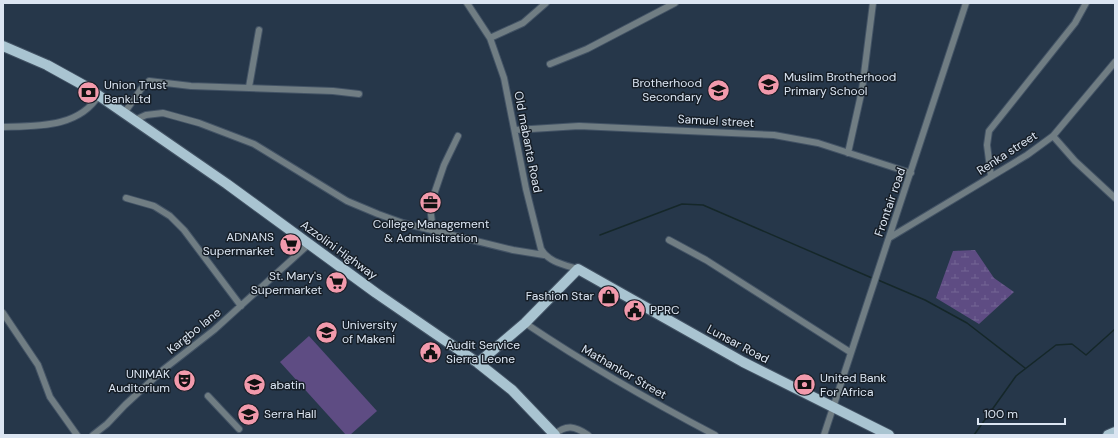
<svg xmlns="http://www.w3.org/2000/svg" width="1118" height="438" font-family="'DM Sans',sans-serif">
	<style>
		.wetland { fill: url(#wetland-marsh) }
		.pitch { fill: #5e4c83 }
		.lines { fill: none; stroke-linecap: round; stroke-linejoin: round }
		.stream { stroke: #152729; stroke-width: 1.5 }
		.street-casing { stroke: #435365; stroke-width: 8 }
		.primary-casing { stroke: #435365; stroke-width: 12 }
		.street { stroke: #707d83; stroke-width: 6 }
		.primary { stroke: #a9c4d1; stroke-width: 10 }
		.labels { text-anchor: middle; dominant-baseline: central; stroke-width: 3; stroke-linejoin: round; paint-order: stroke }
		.poi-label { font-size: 12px; fill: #dbe5f2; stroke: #161e27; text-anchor: start }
		.street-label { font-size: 12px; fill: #dbe5f2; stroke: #161e27 }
	</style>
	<defs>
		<pattern id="wetland-marsh" width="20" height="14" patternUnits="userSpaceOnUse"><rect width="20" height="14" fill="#5e4c83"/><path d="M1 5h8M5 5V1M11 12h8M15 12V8" fill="none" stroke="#746695"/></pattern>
	</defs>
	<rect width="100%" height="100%" fill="#26374a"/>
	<!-- wetland -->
	<path class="wetland" d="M 975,250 L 994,278 L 1014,292 L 979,324 L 936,298 L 953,251 Z"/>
	<!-- pitch -->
	<path class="pitch" d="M 309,336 L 377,411 L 350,435 L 346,435 L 280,362 Z"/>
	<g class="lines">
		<!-- stream -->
		<path class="stream" d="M 600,235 L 682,204 L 703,205 L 872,278
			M 878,280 L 925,300 L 967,323 L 1025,368
			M 974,435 L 1016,376 L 1056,345 L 1072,344 L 1086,355 L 1115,329"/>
		<defs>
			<path id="street" d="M 467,3 L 490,38 L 504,78 L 526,189 L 541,249 C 548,262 565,265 578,269
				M 490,38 L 523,23 L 546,3
				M 550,64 L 587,49 L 675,3
				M 249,87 L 259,30
				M 125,112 L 141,89 L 149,81 L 191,86 L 333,91 L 359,94
				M 135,120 L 146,115 L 163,113 L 199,123 L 254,144 L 347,201 L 378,214 L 403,223 L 513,250 L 544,255
				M 3,127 C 37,126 79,128 99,95
				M 515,130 L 579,126 L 774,135 L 818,143 L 911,173
				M 1053,136 L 1075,161 L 1115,198
				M 848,153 L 862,90 L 873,3
				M 991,176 L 987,145 L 989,131 L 1075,23 L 1086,3
				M 126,198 L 154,206 L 170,216 L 184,230 L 241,306
				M 433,231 L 430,206 L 444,165 L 458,136
				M 889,238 L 1027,155 L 1053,136 L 1115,62
				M 669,240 L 706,260 L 850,352
				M 3,313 L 38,365 L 50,397 L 77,435
				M 525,323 C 586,364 650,401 715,435
				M 208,396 L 239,429
				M 93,435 L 107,424 L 125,405 L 164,369 L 214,330 L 309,244
				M 554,435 C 566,424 575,426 588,435
				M 824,435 L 966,3"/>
			<path id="primary" d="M 3,46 L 47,65 L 85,86 L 227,184 L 376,293 L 478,363 L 512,390 L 555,435
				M 478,363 L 525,323 L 578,269 L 743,362 L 889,435
				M 1108,435 L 1115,432"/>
		</defs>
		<!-- street casing -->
		<use href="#street" class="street-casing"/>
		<!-- primary casing -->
		<use href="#primary" class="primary-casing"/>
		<!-- street -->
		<use href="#street" class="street"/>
		<!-- primary -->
		<use href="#primary" class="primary"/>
	</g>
	<!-- icons -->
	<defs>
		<symbol id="school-disc" viewBox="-11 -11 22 22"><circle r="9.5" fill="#f29aac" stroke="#161e27"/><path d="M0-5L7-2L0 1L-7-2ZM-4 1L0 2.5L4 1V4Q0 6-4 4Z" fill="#111"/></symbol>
		<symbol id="bank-disc" viewBox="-11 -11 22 22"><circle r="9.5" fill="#f29aac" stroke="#161e27"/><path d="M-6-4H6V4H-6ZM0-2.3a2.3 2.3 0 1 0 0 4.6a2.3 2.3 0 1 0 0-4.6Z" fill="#111"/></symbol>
		<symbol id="office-disc" viewBox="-11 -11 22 22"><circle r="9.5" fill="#f29aac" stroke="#161e27"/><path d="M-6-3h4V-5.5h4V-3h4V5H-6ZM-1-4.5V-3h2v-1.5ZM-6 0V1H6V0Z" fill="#111"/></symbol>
		<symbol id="supermarket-disc" viewBox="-11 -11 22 22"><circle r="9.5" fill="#f29aac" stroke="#161e27"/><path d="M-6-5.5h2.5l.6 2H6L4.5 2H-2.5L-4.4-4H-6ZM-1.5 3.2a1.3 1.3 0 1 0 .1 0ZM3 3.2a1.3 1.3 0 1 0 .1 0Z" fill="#111"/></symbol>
		<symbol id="shop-disc" viewBox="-11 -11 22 22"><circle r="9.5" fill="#f29aac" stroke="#161e27"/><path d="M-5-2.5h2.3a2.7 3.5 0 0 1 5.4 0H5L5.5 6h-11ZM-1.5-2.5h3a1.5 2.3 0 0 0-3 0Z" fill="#111"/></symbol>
		<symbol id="civic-disc" viewBox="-11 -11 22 22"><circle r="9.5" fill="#f29aac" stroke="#161e27"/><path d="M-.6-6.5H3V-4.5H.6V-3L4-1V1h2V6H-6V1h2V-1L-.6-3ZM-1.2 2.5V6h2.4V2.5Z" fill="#111"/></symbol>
		<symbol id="university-disc" viewBox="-11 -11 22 22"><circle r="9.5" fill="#f29aac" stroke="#161e27"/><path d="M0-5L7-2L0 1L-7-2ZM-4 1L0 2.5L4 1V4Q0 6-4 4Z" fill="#111"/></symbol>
		<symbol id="theatre-disc" viewBox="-11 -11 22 22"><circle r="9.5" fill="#f29aac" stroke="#161e27"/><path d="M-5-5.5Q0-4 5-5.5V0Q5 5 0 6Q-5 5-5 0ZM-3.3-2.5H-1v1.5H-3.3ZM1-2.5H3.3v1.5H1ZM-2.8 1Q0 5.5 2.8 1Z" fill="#111"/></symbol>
	</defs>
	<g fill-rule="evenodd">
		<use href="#school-disc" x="756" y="72" width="25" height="25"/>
		<use href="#school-disc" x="706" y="78" width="25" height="25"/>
		<use href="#bank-disc" x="76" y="80" width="25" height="25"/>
		<use href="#office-disc" x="418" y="190" width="25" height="25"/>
		<use href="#supermarket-disc" x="278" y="232" width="25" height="25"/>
		<use href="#supermarket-disc" x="324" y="270" width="25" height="25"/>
		<use href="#shop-disc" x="596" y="284" width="25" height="25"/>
		<use href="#civic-disc" x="622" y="298" width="25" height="25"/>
		<use href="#university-disc" x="314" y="320" width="25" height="25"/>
		<use href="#civic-disc" x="418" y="340" width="25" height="25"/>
		<use href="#theatre-disc" x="172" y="368" width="25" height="25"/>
		<use href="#university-disc" x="242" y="372" width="25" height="25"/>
		<use href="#bank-disc" x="792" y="372" width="25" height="25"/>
		<use href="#university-disc" x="236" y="402" width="25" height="25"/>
	</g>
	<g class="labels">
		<!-- poi labels -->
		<g class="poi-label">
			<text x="784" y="77">Muslim Brotherhood<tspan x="784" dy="14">Primary School</tspan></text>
			<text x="702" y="83" text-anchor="end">Brotherhood<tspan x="702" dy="14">Secondary</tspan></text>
			<text x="104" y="85">Union Trust<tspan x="104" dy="14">Bank.Ltd</tspan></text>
			<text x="431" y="224" text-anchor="middle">College Management<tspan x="431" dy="14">&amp; Administration</tspan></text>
			<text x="274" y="237" text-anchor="end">ADNANS<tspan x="274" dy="14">Supermarket</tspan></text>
			<text x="322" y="276" text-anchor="end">St. Mary's<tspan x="322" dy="14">Supermarket</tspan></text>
			<text x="594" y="296" text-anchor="end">Fashion Star</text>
			<text x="650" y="310">PPRC</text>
			<text x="342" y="325">University<tspan x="342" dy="14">of Makeni</tspan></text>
			<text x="446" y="345">Audit Service<tspan x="446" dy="14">Sierra Leone</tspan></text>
			<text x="170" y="374" text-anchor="end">UNIMAK<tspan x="170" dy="14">Auditorium</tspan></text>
			<text x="820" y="378">United Bank<tspan x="820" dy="14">For Africa</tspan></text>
			<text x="270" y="385">abatin</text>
			<text x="264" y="414">Serra Hall</text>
		</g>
		<!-- street labels -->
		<g class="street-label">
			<text transform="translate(716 121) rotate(3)">Samuel street</text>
			<text transform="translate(528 142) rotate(79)">Old mabanta Road</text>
			<text transform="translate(1007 153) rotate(-33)">Renka street</text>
			<text transform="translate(890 202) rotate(-71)">Frontair road</text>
			<text transform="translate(339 250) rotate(36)">Azzolini Highway</text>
			<text transform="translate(194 331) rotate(-39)">Kargbo lane</text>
			<text transform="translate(738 344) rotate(28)">Lunsar Road</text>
			<text transform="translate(624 372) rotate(30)">Mathankor Street</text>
		</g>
	</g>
	<!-- border -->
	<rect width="1118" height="438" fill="none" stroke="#dbe5f2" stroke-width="8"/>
	<!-- scale -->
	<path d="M978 418v6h87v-6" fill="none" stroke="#dbe5f2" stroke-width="2"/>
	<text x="984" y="418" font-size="12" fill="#dbe5f2" stroke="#161e27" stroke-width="3" paint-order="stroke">100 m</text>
</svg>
